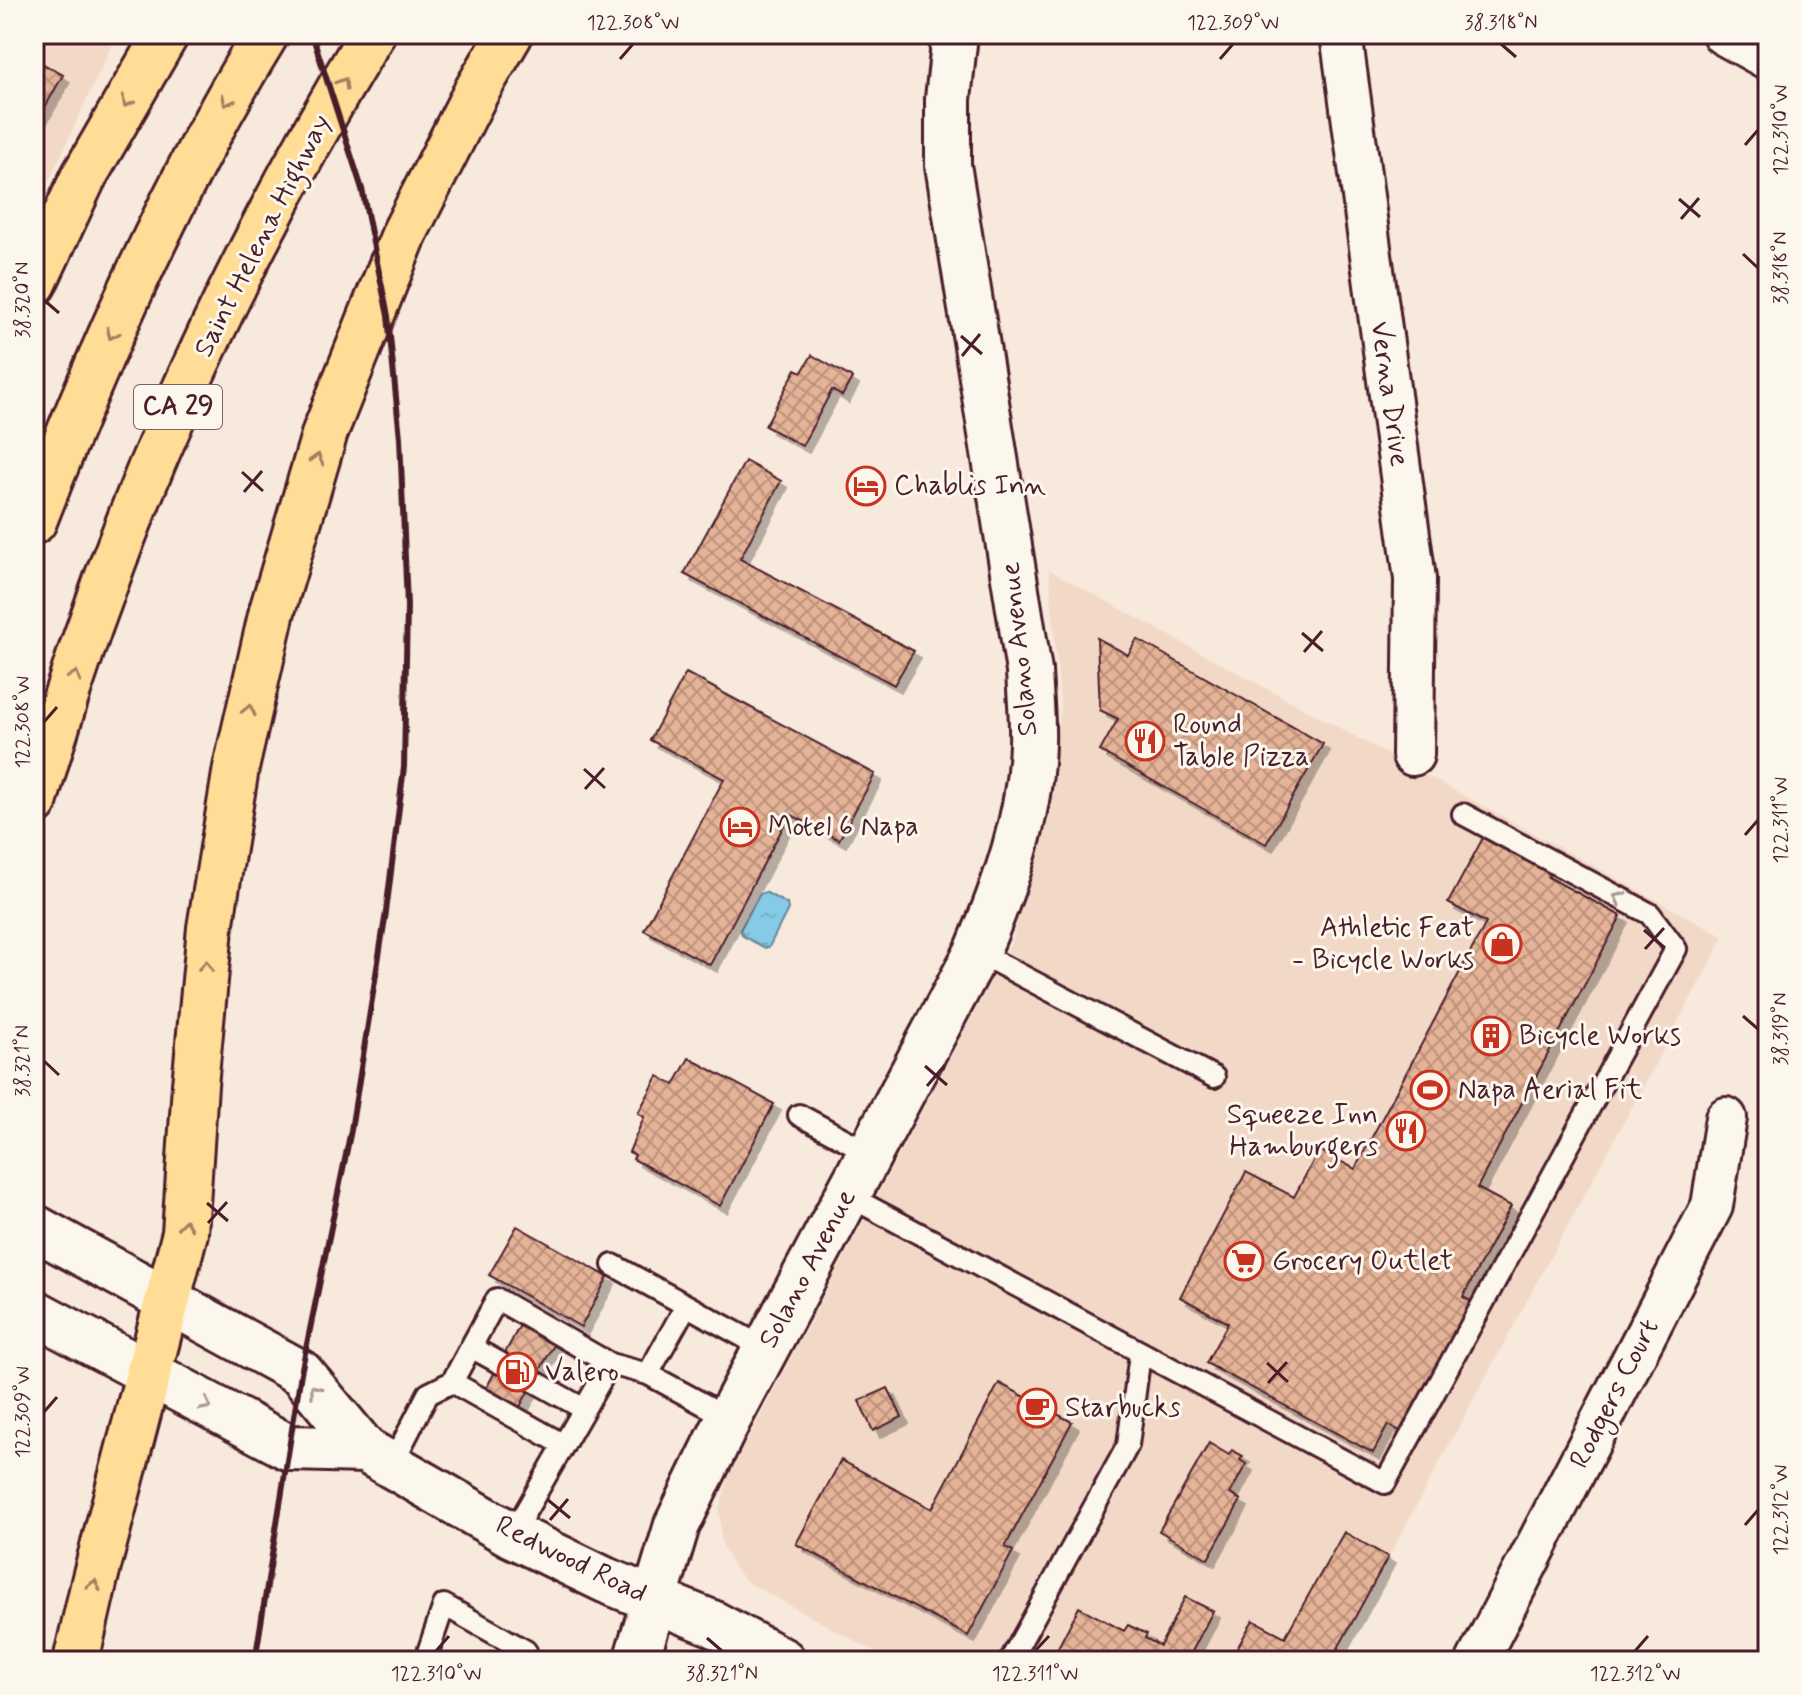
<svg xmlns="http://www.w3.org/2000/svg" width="1802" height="1695" font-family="Mynerve,sans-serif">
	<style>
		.built { fill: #f2d9c7 }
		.water { fill: url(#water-ripples); stroke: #6d869b; stroke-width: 2 }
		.building { fill: url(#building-cross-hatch); stroke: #4a1f2b; stroke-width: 2; filter: url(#shadow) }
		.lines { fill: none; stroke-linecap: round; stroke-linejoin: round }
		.lane-casing { stroke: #4a1f2b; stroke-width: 26 }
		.street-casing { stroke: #4a1f2b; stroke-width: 46 }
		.secondary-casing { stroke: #4a1f2b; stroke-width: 50 }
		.highway-casing { stroke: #4a1f2b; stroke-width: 50 }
		.lane { stroke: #fbf7ec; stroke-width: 20 }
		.street { stroke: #fbf7ec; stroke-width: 40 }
		.secondary { stroke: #fbf7ec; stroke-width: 44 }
		.highway { stroke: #ffdd96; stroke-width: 44 }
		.rail { stroke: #4a1f2b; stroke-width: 6 }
		.oneway { stroke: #a47e60 }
		.oneway2 { stroke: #ab9695 }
		.ticks { fill: none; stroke: #4a1f2b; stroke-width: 3 }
		.labels { text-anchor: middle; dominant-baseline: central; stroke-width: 6; stroke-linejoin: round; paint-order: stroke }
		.shield { fill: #fbf7ec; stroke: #7f6065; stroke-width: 2 }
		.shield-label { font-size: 26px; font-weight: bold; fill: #4a1f2b }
		.street-label { font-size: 28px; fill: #4a1f2b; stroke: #fbf7ec }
		.poi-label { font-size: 28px; fill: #4a1f2b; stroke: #fbf7ec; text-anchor: start }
		.neatline { fill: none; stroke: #4a1f2b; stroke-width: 3 }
		.ticks-label { font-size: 20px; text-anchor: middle; fill: #4a1f2b }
	</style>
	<defs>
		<pattern id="water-ripples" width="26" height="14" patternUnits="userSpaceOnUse" patternTransform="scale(2)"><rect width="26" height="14" fill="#85cae6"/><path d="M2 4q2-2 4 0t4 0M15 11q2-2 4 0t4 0" fill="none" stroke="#74adc5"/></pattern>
		<pattern id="building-cross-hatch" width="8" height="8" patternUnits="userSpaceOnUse" patternTransform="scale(2)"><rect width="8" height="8" fill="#e5b397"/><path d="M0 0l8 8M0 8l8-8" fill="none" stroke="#bc917b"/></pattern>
		<filter id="shadow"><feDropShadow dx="7" dy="7" stdDeviation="0" flood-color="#0004"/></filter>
	</defs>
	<rect width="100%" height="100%" fill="#f7e9db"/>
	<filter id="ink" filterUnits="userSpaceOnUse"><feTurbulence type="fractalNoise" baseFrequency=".0125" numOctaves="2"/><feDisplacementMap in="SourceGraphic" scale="16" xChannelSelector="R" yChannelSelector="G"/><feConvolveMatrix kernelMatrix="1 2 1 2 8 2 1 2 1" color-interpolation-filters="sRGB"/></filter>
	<g filter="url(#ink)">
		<!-- built -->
		<path class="built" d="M 34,34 L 117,34 L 34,213 Z
			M 1049,570 L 1724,937 L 1332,1661 L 892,1661 L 749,1583 L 736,1571 L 722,1545 L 719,1510 L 730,1473 L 1013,939 L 1061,711 Z"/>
		<!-- water -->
		<path class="water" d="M 765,892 L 787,904 L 788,909 L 769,947 L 765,948 L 743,936 L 740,930 L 760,894 Z"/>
		<!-- building -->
		<path class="building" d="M 34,59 L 63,75 L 34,127 Z
			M 812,355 L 852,378 L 842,396 L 832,390 L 802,446 L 765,426 L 796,369 L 802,372 Z
			M 745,461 L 781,481 L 740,559 L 914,651 L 894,685 L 684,574 Z
			M 1097,638 L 1128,655 L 1137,639 L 1323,744 L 1266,844 L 1100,751 L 1118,719 L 1100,710 Z
			M 686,673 L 875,774 L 839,840 L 790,814 L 710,965 L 644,930 L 724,779 L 650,740 Z
			M 1485,834 L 1552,870 L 1548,877 L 1621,916 L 1477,1188 L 1511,1206 L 1463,1297 L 1478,1305 L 1408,1435 L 1388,1425 L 1373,1453 L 1206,1363 L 1228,1323 L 1180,1297 L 1246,1172 L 1294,1197 L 1319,1150 L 1355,1169 L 1486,923 L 1448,903 Z
			M 689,1058 L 774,1104 L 720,1206 L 633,1159 L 635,1155 L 629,1152 L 644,1117 L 638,1113 L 658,1076 L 674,1085 Z
			M 517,1226 L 608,1277 L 581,1327 L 489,1275 Z
			M 520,1325 L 555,1343 L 517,1412 L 483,1394 Z
			M 999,1383 L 1072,1422 L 1005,1547 L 1013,1551 L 968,1636 L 796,1544 L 841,1460 L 932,1509 Z
			M 888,1388 L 902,1417 L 873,1431 L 859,1401 Z
			M 1209,1443 L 1229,1455 L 1232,1450 L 1243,1456 L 1240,1460 L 1246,1464 L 1230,1494 L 1241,1500 L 1208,1559 L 1159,1531 Z
			M 1344,1532 L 1388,1557 L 1331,1661 L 1230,1661 L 1253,1620 L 1285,1637 Z
			M 1185,1597 L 1213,1611 L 1187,1661 L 1061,1661 L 1053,1657 L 1079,1607 L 1124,1631 L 1128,1625 L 1147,1634 L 1145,1638 L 1160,1646 Z"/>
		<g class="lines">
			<defs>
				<path id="lane" d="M 977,952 L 1214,1077
					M 799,1115 L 870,1153
					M 847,1195 L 1385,1483 L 1676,949 L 1650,914 L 1463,814
					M 613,1265 L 766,1349
					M 471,1347 L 500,1363
					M 648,1374 L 686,1306
					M 534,1381 L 584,1409
					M 452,1382 L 564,1445
					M 392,1464 L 428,1394 L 452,1382 L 497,1299 L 610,1364 L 648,1374 L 729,1418
					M 512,1535 L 610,1364
					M 425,1661 L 444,1605 L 526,1651 L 523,1661
					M 1010,1661 L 1128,1445 L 1140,1354"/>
				<path id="street" d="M 1341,34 L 1415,579 L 1413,755
					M 1723,34 L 1768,59
					M 1477,1661 L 1712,1206 L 1726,1118"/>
				<path id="secondary" d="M 34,1227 L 301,1373 L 365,1450 L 512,1535 L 605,1580 L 712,1623 L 783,1661
					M 34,1312 L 290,1448 L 365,1450
					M 636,1661 L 677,1525 L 729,1418 L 977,952 C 1005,886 1030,816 1032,744 C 1033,720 1030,695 1029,671 L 948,165 L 948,99 L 955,34"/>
				<path id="highway" d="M 34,283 L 83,178 L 166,34
					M 34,521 C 99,354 172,187 266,34
					M 34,803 C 109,534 227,273 372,34
					M 76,1661 L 95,1578 L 185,1233 L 195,1085 L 210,928 L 236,768 L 272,611 L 325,432 L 405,232 L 476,92 L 510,34"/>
			</defs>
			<!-- lane casing -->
			<use href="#lane" class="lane-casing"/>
			<!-- street casing -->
			<use href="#street" class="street-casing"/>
			<!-- secondary casing -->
			<use href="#secondary" class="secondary-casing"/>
			<!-- highway casing -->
			<use href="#highway" class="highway-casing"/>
			<!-- lane -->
			<use href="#lane" class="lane"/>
			<!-- street -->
			<use href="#street" class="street"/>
			<!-- secondary -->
			<use href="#secondary" class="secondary"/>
			<!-- highway -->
			<use href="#highway" class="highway"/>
			<!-- rail -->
			<path class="rail" d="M 255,1661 L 301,1373 L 351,1130 L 386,912 L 404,767 L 407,606 L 400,438 L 388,316 L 362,189 L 312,34"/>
		</g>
		<!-- one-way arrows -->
		<defs><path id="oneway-chevron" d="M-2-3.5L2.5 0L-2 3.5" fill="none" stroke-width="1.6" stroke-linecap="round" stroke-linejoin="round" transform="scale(2)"/></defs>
		<g class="oneway">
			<use href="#oneway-chevron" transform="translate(343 83) rotate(-59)"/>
			<use href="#oneway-chevron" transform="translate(227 101) rotate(117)"/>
			<use href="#oneway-chevron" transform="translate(127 102) rotate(120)"/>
			<use href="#oneway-chevron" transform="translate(112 334) rotate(115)"/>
			<use href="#oneway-chevron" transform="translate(317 459) rotate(-74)"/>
			<use href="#oneway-chevron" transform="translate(75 676) rotate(-71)"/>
			<use href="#oneway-chevron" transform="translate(249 710) rotate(-77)"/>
			<use href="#oneway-chevron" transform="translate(206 966) rotate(-85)"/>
			<use href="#oneway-chevron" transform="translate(185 1225) rotate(-84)"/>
			<use href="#oneway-chevron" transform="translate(94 1585) rotate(-77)"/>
		</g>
		<g class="oneway2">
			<use href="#oneway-chevron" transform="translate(1619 898) rotate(-152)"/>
			<use href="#oneway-chevron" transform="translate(315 1390) rotate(-129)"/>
			<use href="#oneway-chevron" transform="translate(206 1405) rotate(27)"/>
		</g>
	</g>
	<!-- ticks -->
	<path class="ticks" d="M 1501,44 L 1516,57M 620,59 L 633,44M 1220,59 L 1233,44M 1745,145 L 1758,130M 1679,199 L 1700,217M 1681,219 L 1699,198M 1743,254 L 1758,268M 44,300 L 59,313M 961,336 L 982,354M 962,356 L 980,334M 242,472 L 263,491M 244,492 L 262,471M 1302,633 L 1323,651M 1304,652 L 1322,631M 44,722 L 57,707M 584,769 L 605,788M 585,789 L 604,768M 1745,835 L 1758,820M 1644,930 L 1665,948M 1645,949 L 1664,928M 1743,1016 L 1758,1029M 44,1061 L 59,1075M 925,1066 L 947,1085M 927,1086 L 945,1065M 207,1203 L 228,1221M 208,1223 L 227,1202M 1267,1363 L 1288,1382M 1268,1383 L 1287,1362M 44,1412 L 57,1397M 548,1500 L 570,1518M 550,1520 L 568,1499M 1745,1525 L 1758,1510M 707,1638 L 722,1651M 436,1651 L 449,1636M 1035,1651 L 1049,1636M 1635,1651 L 1648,1636"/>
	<!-- icons -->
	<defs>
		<symbol id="hotel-ring" viewBox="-11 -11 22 22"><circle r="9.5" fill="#fbf7ec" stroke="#c8321e" stroke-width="1.5"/><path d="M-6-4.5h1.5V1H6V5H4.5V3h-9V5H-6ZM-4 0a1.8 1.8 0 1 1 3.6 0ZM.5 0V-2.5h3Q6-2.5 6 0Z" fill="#c8321e"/></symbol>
		<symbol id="restaurant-ring" viewBox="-11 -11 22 22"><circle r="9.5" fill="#fbf7ec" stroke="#c8321e" stroke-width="1.5"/><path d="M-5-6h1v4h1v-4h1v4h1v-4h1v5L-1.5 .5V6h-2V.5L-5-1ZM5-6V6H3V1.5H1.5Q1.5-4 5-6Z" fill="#c8321e"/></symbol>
		<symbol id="shop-ring" viewBox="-11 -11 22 22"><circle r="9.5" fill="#fbf7ec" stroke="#c8321e" stroke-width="1.5"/><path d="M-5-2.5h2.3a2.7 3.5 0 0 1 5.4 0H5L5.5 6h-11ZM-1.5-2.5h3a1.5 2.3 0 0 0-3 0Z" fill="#c8321e"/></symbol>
		<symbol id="building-ring" viewBox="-11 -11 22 22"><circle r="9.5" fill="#fbf7ec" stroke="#c8321e" stroke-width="1.5"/><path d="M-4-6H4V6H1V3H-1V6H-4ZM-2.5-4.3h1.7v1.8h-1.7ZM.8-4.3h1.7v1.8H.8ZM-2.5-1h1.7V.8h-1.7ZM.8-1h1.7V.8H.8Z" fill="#c8321e"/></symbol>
		<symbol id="stadium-ring" viewBox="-11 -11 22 22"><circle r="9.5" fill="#fbf7ec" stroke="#c8321e" stroke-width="1.5"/><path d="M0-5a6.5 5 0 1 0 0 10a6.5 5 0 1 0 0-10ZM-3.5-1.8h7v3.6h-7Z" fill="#c8321e"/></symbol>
		<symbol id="supermarket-ring" viewBox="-11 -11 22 22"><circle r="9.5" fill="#fbf7ec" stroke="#c8321e" stroke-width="1.5"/><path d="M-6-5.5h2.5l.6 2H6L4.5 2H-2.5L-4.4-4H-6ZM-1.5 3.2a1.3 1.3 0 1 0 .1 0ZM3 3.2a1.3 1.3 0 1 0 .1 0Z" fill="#c8321e"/></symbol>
		<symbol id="fuel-ring" viewBox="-11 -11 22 22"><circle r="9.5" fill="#fbf7ec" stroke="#c8321e" stroke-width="1.5"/><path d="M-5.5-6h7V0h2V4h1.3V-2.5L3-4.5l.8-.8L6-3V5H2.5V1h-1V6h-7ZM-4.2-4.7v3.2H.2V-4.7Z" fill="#c8321e"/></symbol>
		<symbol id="cafe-ring" viewBox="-11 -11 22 22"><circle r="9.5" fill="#fbf7ec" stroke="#c8321e" stroke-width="1.5"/><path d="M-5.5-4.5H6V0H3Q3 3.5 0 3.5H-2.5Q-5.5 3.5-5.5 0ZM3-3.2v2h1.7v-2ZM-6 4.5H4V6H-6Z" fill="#c8321e"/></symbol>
	</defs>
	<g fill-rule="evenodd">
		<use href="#hotel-ring" x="844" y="464" width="44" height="44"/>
		<use href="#restaurant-ring" x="1123" y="719" width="44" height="44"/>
		<use href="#hotel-ring" x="718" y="805" width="44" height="44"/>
		<use href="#shop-ring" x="1480" y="922" width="44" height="44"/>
		<use href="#building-ring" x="1469" y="1014" width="44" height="44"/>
		<use href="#stadium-ring" x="1408" y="1068" width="44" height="44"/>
		<use href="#restaurant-ring" x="1384" y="1109" width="44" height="44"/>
		<use href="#supermarket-ring" x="1222" y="1239" width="44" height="44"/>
		<use href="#fuel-ring" x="495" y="1350" width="44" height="44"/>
		<use href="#cafe-ring" x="1015" y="1386" width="44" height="44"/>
	</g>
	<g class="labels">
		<!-- shield labels -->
		<rect class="shield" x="134" y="385" width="88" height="44" rx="6"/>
		<g class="shield-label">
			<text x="178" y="407">CA 29</text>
		</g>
		<!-- street labels -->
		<g class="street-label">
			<text transform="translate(263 236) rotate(-63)">Saint Helena Highway</text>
			<text transform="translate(1389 394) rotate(82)">Verna Drive</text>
			<text transform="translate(1020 649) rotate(-96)">Solano Avenue</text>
			<text transform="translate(808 1269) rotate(-62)">Solano Avenue</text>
			<text transform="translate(1615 1394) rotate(-63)">Rodgers Court</text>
			<text transform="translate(571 1560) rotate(26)">Redwood Road</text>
		</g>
		<!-- poi labels -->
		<g class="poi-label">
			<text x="894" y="486">Chablis Inn</text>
			<text x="1173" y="725">Round<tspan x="1173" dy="32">Table Pizza</tspan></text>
			<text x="768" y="827">Motel 6 Napa</text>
			<text x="1474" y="928" text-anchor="end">Athletic Feat<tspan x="1474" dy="32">- Bicycle Works</tspan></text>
			<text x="1519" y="1036">Bicycle Works</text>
			<text x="1458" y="1090">Napa Aerial Fit</text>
			<text x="1378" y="1115" text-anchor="end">Squeeze Inn<tspan x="1378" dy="32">Hamburgers</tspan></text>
			<text x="1272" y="1261">Grocery Outlet</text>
			<text x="545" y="1372">Valero</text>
			<text x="1065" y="1408">Starbucks</text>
		</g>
	</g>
	<!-- margin -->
	<rect width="1802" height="1695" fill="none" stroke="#fbf7ec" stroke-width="88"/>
	<rect x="44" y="44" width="1714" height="1607" class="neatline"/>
	<g class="ticks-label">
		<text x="633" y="29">122.308°W</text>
		<text x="1233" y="29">122.309°W</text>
		<text x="1501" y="29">38.318°N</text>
		<text transform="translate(1780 130) rotate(-90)" y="7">122.310°W</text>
		<text transform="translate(1780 268) rotate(-90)" y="7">38.318°N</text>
		<text transform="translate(22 300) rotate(-90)" y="7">38.320°N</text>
		<text transform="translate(22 722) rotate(-90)" y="7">122.308°W</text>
		<text transform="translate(1780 820) rotate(-90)" y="7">122.311°W</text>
		<text transform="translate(1780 1029) rotate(-90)" y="7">38.319°N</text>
		<text transform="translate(22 1061) rotate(-90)" y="7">38.321°N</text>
		<text transform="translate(22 1412) rotate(-90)" y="7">122.309°W</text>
		<text transform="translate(1780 1510) rotate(-90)" y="7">122.312°W</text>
		<text x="436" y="1680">122.310°W</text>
		<text x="722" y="1680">38.321°N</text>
		<text x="1035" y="1680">122.311°W</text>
		<text x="1635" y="1680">122.312°W</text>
	</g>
</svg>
